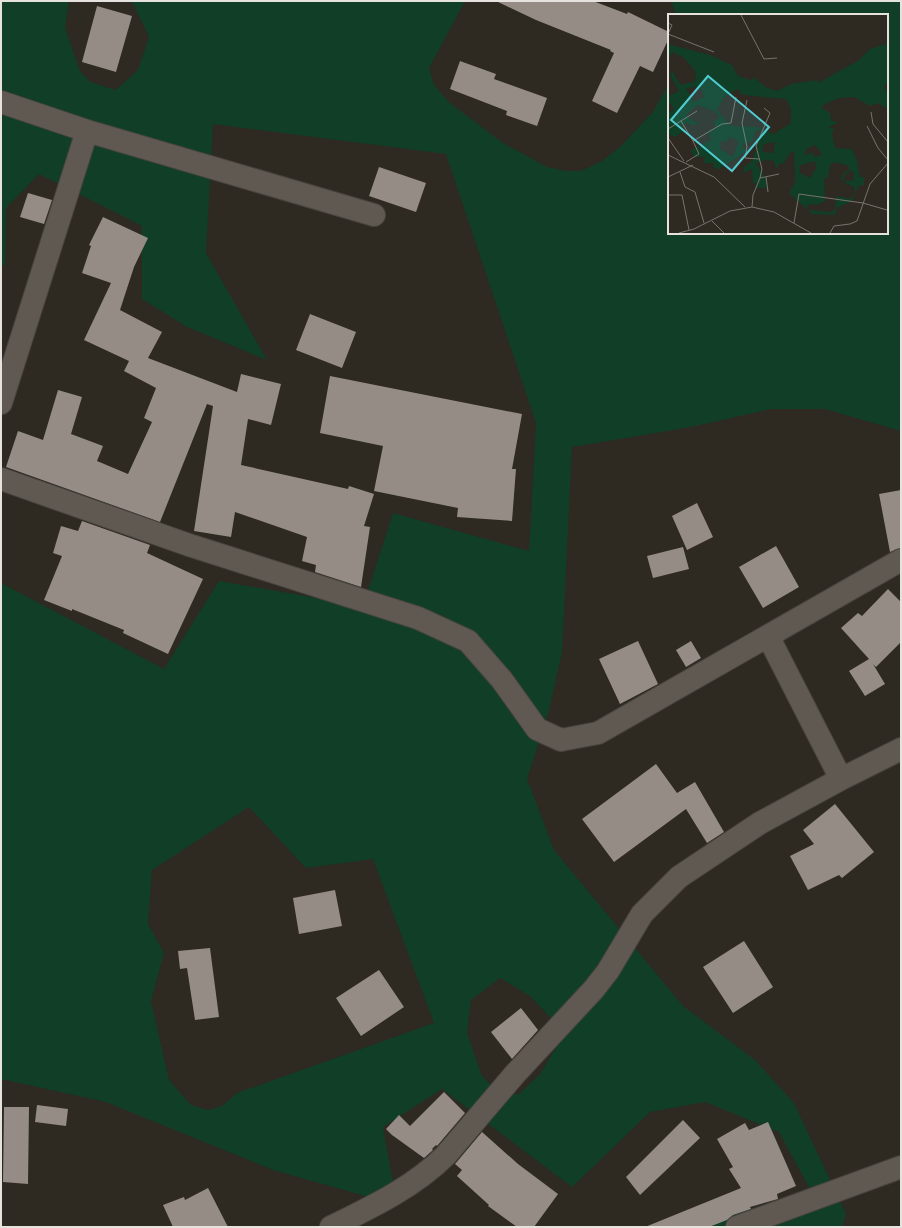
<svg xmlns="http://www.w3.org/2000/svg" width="902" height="1228" font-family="Helvetica,sans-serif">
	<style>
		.green { fill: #113e26; fill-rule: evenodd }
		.building { fill: #958d85 }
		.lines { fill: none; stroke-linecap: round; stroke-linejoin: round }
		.minor-casing { stroke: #48443e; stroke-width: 24 }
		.minor { stroke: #5f5951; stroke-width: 22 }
		.inset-road { fill: none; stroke: #78736d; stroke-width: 1 }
		.view { fill: #51ccd3; fill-opacity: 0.15; stroke: #51ccd3; stroke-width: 2 }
		.inset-edge { fill: none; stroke: #e6e3de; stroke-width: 2 }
	</style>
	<rect width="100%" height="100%" fill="#2e2921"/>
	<!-- green -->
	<path class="green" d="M 1,1 L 69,1 L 65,28 L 80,71 L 90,82 L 116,90 L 138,70 L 149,37 L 132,1 L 465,1 L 429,68 L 434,85 L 450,103 L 503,143 L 547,167 L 566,171 L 581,171 L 602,161 L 621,146 L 653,112 L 669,83 L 669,233 L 887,233 L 887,15 L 676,15 L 671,1 L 901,1 L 901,431 L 825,409 L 771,409 L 691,427 L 572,447 L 562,652 L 549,710 L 527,779 L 554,850 L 683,1006 L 755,1060 L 794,1103 L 846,1214 L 842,1227 L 698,1227 L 810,1189 L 779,1132 L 705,1102 L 650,1112 L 572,1187 L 442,1089 L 383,1127 L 397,1205 L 273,1170 L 106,1102 L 1,1079 L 1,583 L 164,669 L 219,581 L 363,606 L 393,513 L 529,551 L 536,423 L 446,154 L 213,124 L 206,253 L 267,360 L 187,327 L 142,299 L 142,226 L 39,174 L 6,208 L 5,266 L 1,265 ZM 249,807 L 306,868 L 373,859 L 434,1023 L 237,1093 L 222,1106 L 208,1110 L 191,1105 L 169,1080 L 151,1001 L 164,953 L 148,924 L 152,870 ZM 500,978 L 530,996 L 565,1033 L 540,1074 L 518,1095 L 492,1086 L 482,1076 L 467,1033 L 471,1000 Z"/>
	<!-- building -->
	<path class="building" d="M 496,1 L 593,1 L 627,14 L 628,12 L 669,32 L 669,38 L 653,72 L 640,66 L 617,113 L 592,101 L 614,53 L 610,51 L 611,50 L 536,20 Z
		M 97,6 L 132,16 L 116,72 L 82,62 Z
		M 460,61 L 496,74 L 494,79 L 547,98 L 537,126 L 506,115 L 507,111 L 450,89 Z
		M 379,167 L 426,183 L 416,212 L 369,196 Z
		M 28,193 L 52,200 L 44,224 L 20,217 Z
		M 103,217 L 148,238 L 134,267 L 120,310 L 162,332 L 148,358 L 237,392 L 241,374 L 281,384 L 271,425 L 248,419 L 241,465 L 348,489 L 349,486 L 374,494 L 364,526 L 370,527 L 361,587 L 315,572 L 316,565 L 302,561 L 307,537 L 235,512 L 231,537 L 194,531 L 213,406 L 207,404 L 160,522 L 6,467 L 18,431 L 43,440 L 58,390 L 82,397 L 71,434 L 103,446 L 97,461 L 128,474 L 152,422 L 144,418 L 156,388 L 124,371 L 129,361 L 84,340 L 111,283 L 82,273 L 91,246 L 89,245 Z
		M 310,314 L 356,332 L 342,368 L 296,350 Z
		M 330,376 L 522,414 L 512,469 L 516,469 L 512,521 L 457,517 L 458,508 L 374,491 L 383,446 L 320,433 Z
		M 901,490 L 901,548 L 890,552 L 879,494 Z
		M 697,503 L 713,537 L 687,550 L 672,516 Z
		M 82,521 L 150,545 L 147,553 L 203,579 L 168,654 L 123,633 L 124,630 L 72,609 L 72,611 L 44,600 L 62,556 L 53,553 L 61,526 L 78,531 Z
		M 776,546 L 799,587 L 763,608 L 739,567 Z
		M 683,547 L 689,569 L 653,578 L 647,556 Z
		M 888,589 L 901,602 L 901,642 L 876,667 L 873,664 L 885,684 L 865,696 L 849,671 L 869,659 L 841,628 L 858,613 L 862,616 Z
		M 638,641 L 658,684 L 620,704 L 599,659 Z
		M 691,641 L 701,658 L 686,667 L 676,650 Z
		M 656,764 L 677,793 L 695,782 L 724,832 L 707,843 L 686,809 L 614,862 L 582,819 Z
		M 835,804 L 874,852 L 842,878 L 839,875 L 808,890 L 790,856 L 814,844 L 803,830 Z
		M 335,890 L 342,926 L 299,934 L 293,898 Z
		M 744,941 L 773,987 L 733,1013 L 703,967 Z
		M 210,948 L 219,1017 L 195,1020 L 187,968 L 180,969 L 178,951 Z
		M 379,970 L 404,1007 L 361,1036 L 336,998 Z
		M 521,1008 L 538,1030 L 512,1059 L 491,1032 Z
		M 444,1092 L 465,1113 L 437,1146 L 436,1145 L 432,1149 L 433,1150 L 424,1158 L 392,1135 L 386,1129 L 399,1115 L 410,1126 Z
		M 37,1105 L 68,1109 L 66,1126 L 35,1122 Z
		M 4,1107 L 29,1107 L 28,1184 L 3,1182 Z
		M 683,1120 L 700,1138 L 640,1195 L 626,1177 Z
		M 768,1122 L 796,1186 L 777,1194 L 778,1199 L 750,1207 L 751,1209 L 733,1215 L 727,1220 L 709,1227 L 645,1227 L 741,1188 L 729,1169 L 733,1167 L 717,1139 L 745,1123 L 749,1130 Z
		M 482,1132 L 518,1164 L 558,1194 L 534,1227 L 517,1227 L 488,1206 L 489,1205 L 457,1176 L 462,1170 L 455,1164 Z
		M 208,1188 L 228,1227 L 173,1227 L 163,1205 L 184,1197 L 185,1200 Z"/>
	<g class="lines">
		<defs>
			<path id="minor" d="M 1,102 L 87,131 L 374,215
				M 1,403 L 87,131
				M 1,479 L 189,545 L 418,618 L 468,641 L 502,680 L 537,729 L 561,740 L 598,733 L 901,560
				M 768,636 L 841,779
				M 331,1227 C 372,1207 414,1187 446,1155 L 515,1074 L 594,989 L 608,971 L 642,914 L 679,877 L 760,823 L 841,779 L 901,749
				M 737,1227 L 901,1167"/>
		</defs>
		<!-- minor casing -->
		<use href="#minor" class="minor-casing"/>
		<!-- minor -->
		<use href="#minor" class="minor"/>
	</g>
	<!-- overview -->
	<g transform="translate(668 14)">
		<rect width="220" height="220" fill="#2e2921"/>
		<path d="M 220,29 L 220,68 L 216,73 L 220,80 L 220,95 L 209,89 L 202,92 L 186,83 L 171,84 L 155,91 L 154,94 L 162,99 L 163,106 L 170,109 L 161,113 L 166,115 L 164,120 L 167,134 L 184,135 L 189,147 L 192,163 L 196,163 L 196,171 L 191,171 L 184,187 L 169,194 L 167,201 L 144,200 L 121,179 L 127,168 L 126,137 L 122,139 L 116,149 L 111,150 L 108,156 L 106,147 L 98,146 L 88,149 L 98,165 L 99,174 L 87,174 L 89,169 L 85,169 L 84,155 L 75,159 L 76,153 L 84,147 L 95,115 L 87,117 L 85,127 L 75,130 L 75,134 L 79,137 L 51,155 L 46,154 L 45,149 L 35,149 L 37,143 L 26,143 L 23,136 L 43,126 L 41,119 L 48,113 L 45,108 L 52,103 L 46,97 L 29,91 L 18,101 L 24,107 L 32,108 L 24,112 L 20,109 L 13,111 L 16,117 L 7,123 L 0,120 L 0,99 L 6,95 L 2,89 L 0,89 L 0,82 L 11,77 L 2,61 L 4,57 L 13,71 L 28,67 L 27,57 L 16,44 L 5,38 L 0,44 L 0,30 L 42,41 L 64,51 L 70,62 L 82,66 L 87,64 L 97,73 L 109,77 L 123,70 L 149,66 L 150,69 L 191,46 L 202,35 ZM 29,73 L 34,75 L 36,83 L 25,88 L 18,74 ZM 70,75 L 73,80 L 84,82 L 118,85 L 123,95 L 123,109 L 106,120 L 90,113 L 63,112 L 49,96 L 57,82 ZM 61,123 L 71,127 L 65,143 L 52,135 L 53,127 L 59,127 ZM 107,128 L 105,139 L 94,138 L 96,130 ZM 147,131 L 154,140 L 147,143 L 144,138 L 137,142 L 138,135 ZM 143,148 L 147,148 L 148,154 L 142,164 L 132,159 L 131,152 ZM 167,148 L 181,152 L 181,157 L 176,158 L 173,166 L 187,174 L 187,179 L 182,185 L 168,182 L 167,196 L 163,198 L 139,196 L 139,191 L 152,190 L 157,187 L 156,164 L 160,164 L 162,151 ZM 182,157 L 186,158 L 185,167 L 175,167 L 177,161 Z" fill="#113e26" fill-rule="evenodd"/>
		<path class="inset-road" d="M 73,1 L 96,45 L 109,44M 0,9 L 4,11 L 0,20 L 46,38M 79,86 L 74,109 L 79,133 L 77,144 L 91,145M 203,98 L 205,110 L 220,128M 13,107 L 25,127 L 54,110 L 63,109 L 68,83M 199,112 L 210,134 L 220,146M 0,115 L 29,97M 0,124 L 16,147M 0,141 L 46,163 L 77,193M 18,148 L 31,140 L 25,127M 12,158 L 17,173 L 27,178 L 36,209M 0,163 L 25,151M 98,163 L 100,178M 92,164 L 94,155 L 88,132 L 102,99 L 96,94M 0,181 L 14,181 L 21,216M 84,193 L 85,181 L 92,164 L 111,160M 44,207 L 56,219M 126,209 L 131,180 L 195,189 L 219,196M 11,219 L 26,215 L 62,197 L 84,193 L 106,198 L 143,219M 162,219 L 166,212 L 182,210 L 189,207 L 202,170 L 220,149"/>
		<path class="view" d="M 40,62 L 101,113 L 64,157 L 3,106 Z"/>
		<rect width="220" height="220" class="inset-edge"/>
	</g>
	<!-- border -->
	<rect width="902" height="1228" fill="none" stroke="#e6e3de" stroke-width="4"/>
</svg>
